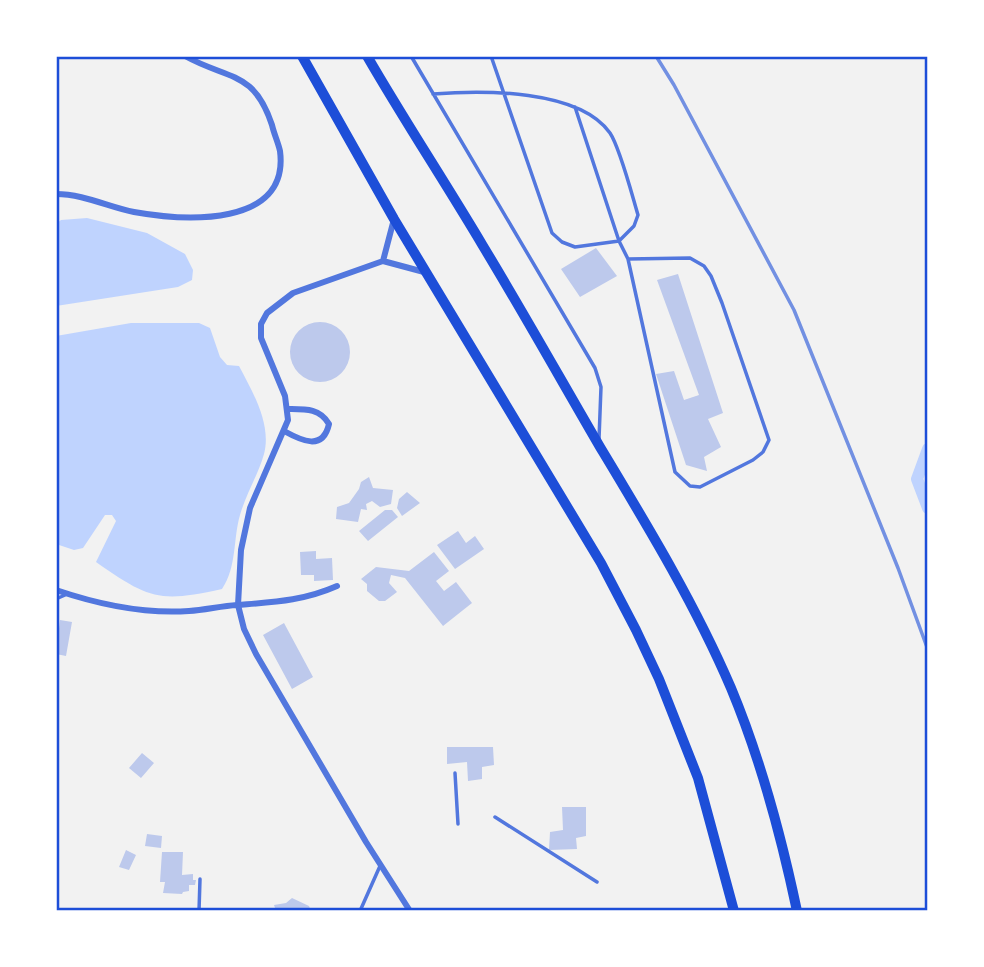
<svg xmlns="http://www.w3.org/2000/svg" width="984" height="967" font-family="Signika,sans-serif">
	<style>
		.water { fill: #bfd3fe }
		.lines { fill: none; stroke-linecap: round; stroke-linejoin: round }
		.canal { stroke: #bfd3fe; stroke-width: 12 }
		.building { fill: #bdc9ec }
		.service { stroke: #5277de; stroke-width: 3.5 }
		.minor { stroke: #5277de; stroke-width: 6 }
		.trunk { stroke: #1d4ed8; stroke-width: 10 }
		.rail { stroke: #7290e2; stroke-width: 3.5 }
		.neatline { fill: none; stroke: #1d4ed8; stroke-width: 2.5 }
	</style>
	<rect width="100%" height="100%" fill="#f2f2f2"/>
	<!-- water -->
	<path class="water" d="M 87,218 L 147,233 L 185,254 L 193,270 L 192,280 L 178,287 L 56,306 L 56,224 L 61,220 Z
		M 131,323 L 199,323 L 210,328 L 220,357 L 227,365 L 239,366 C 252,391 272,424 264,454 C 258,475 246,494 240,515 C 233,539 237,567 222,589 C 159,603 149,599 96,562 L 116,521 L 112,515 L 105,515 L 83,548 L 74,550 L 56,544 L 56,336 Z"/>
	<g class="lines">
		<!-- canal -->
		<path class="canal" d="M 928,449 L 917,479 L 928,508"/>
	</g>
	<!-- building -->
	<path class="building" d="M 596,248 L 617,276 L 580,297 L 561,269 Z
		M 678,274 L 723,413 L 708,419 L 721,447 L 704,457 L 707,471 L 686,465 L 656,374 L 674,371 L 684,400 L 699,395 L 657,280 Z
		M290 352a30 30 0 1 1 60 0a30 30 0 1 1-60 0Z
		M 369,477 L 373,488 L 393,490 L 391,504 L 380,507 L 372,501 L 366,504 L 367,510 L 361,509 L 358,522 L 336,519 L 337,507 L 349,503 L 359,489 L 361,482 Z
		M 407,492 L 420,503 L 402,516 L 397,508 L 399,499 Z
		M 385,510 L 392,510 L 398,517 L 368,541 L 359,531 Z
		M 458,531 L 466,543 L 475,536 L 484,549 L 455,569 L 437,545 Z
		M 316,551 L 316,559 L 332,558 L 333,580 L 314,581 L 314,575 L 301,575 L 300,552 Z
		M 434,552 L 449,571 L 436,581 L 444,591 L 456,582 L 472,603 L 443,626 L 405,578 L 391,575 L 389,583 L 397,592 L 385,601 L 379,601 L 367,591 L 367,584 L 361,579 L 376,567 L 409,571 Z
		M 60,620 L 72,622 L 66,656 L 56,654 Z
		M 284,623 L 313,677 L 292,689 L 263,635 Z
		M 447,747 L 493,747 L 494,765 L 482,767 L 482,779 L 468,781 L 467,762 L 447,764 Z
		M 142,753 L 154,763 L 141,778 L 129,768 Z
		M 562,807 L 586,807 L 586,836 L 576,838 L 577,849 L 549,850 L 550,832 L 563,830 Z
		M 147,834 L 162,836 L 161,848 L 145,846 Z
		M 126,850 L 136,855 L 129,870 L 119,867 Z
		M 162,852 L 183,852 L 182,875 L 193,874 L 193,880 L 196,880 L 195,885 L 189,885 L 189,891 L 183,892 L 182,894 L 163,893 L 165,882 L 160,882 Z
		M 292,898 L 309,906 L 311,911 L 276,911 L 274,905 L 286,903 Z"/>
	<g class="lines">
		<!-- service -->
		<path class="service" d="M 411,56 L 595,368 L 601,387 L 599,439
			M 433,94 C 482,90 579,89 610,133 C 620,148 632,195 638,215 L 634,226 L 619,241 L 575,247 L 562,242 L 552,233 L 491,56
			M 575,107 L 619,241 L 628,259 L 675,472 L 690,486 L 700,487 L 753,460 L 763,452 L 769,440 L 722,303 L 711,276 L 704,266 L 690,258 L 628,259
			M 56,599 L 65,595
			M 455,773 L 458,824
			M 495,817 L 597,882
			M 199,911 L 200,879
			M 360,911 L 380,866"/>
		<!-- minor -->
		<path class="minor" d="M 56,194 C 83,194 109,207 134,212 C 184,221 290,228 280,151 C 278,142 274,134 272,125 C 254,70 228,80 185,56
			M 383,261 L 394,219
			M 284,431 C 302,441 323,451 329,424 C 320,408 305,409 288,409
			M 56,590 C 97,604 146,614 189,611 C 205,610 221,606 237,605 C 274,602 303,601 337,586
			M 410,911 L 366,842 L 256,654 L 244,629 L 238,605 L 241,550 L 250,508 L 288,420 L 285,396 L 261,338 L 261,324 L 267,313 L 293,293 L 383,261 L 424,272"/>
		<!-- trunk -->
		<path class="trunk" d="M 302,56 L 394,219 L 601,563 L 636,630 L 659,679 L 698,778 L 734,911
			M 367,56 C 404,120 445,182 483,246 C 523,312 561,380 600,447 C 647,525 695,604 731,688 C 761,760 781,835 797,911"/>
		<!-- rail -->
		<path class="rail" d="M 656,56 L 674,85 L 794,310 L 898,568 L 928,650"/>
	</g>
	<!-- border -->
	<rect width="984" height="967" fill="none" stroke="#ffffff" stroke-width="116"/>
	<rect x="58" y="58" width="868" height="851" class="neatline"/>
</svg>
